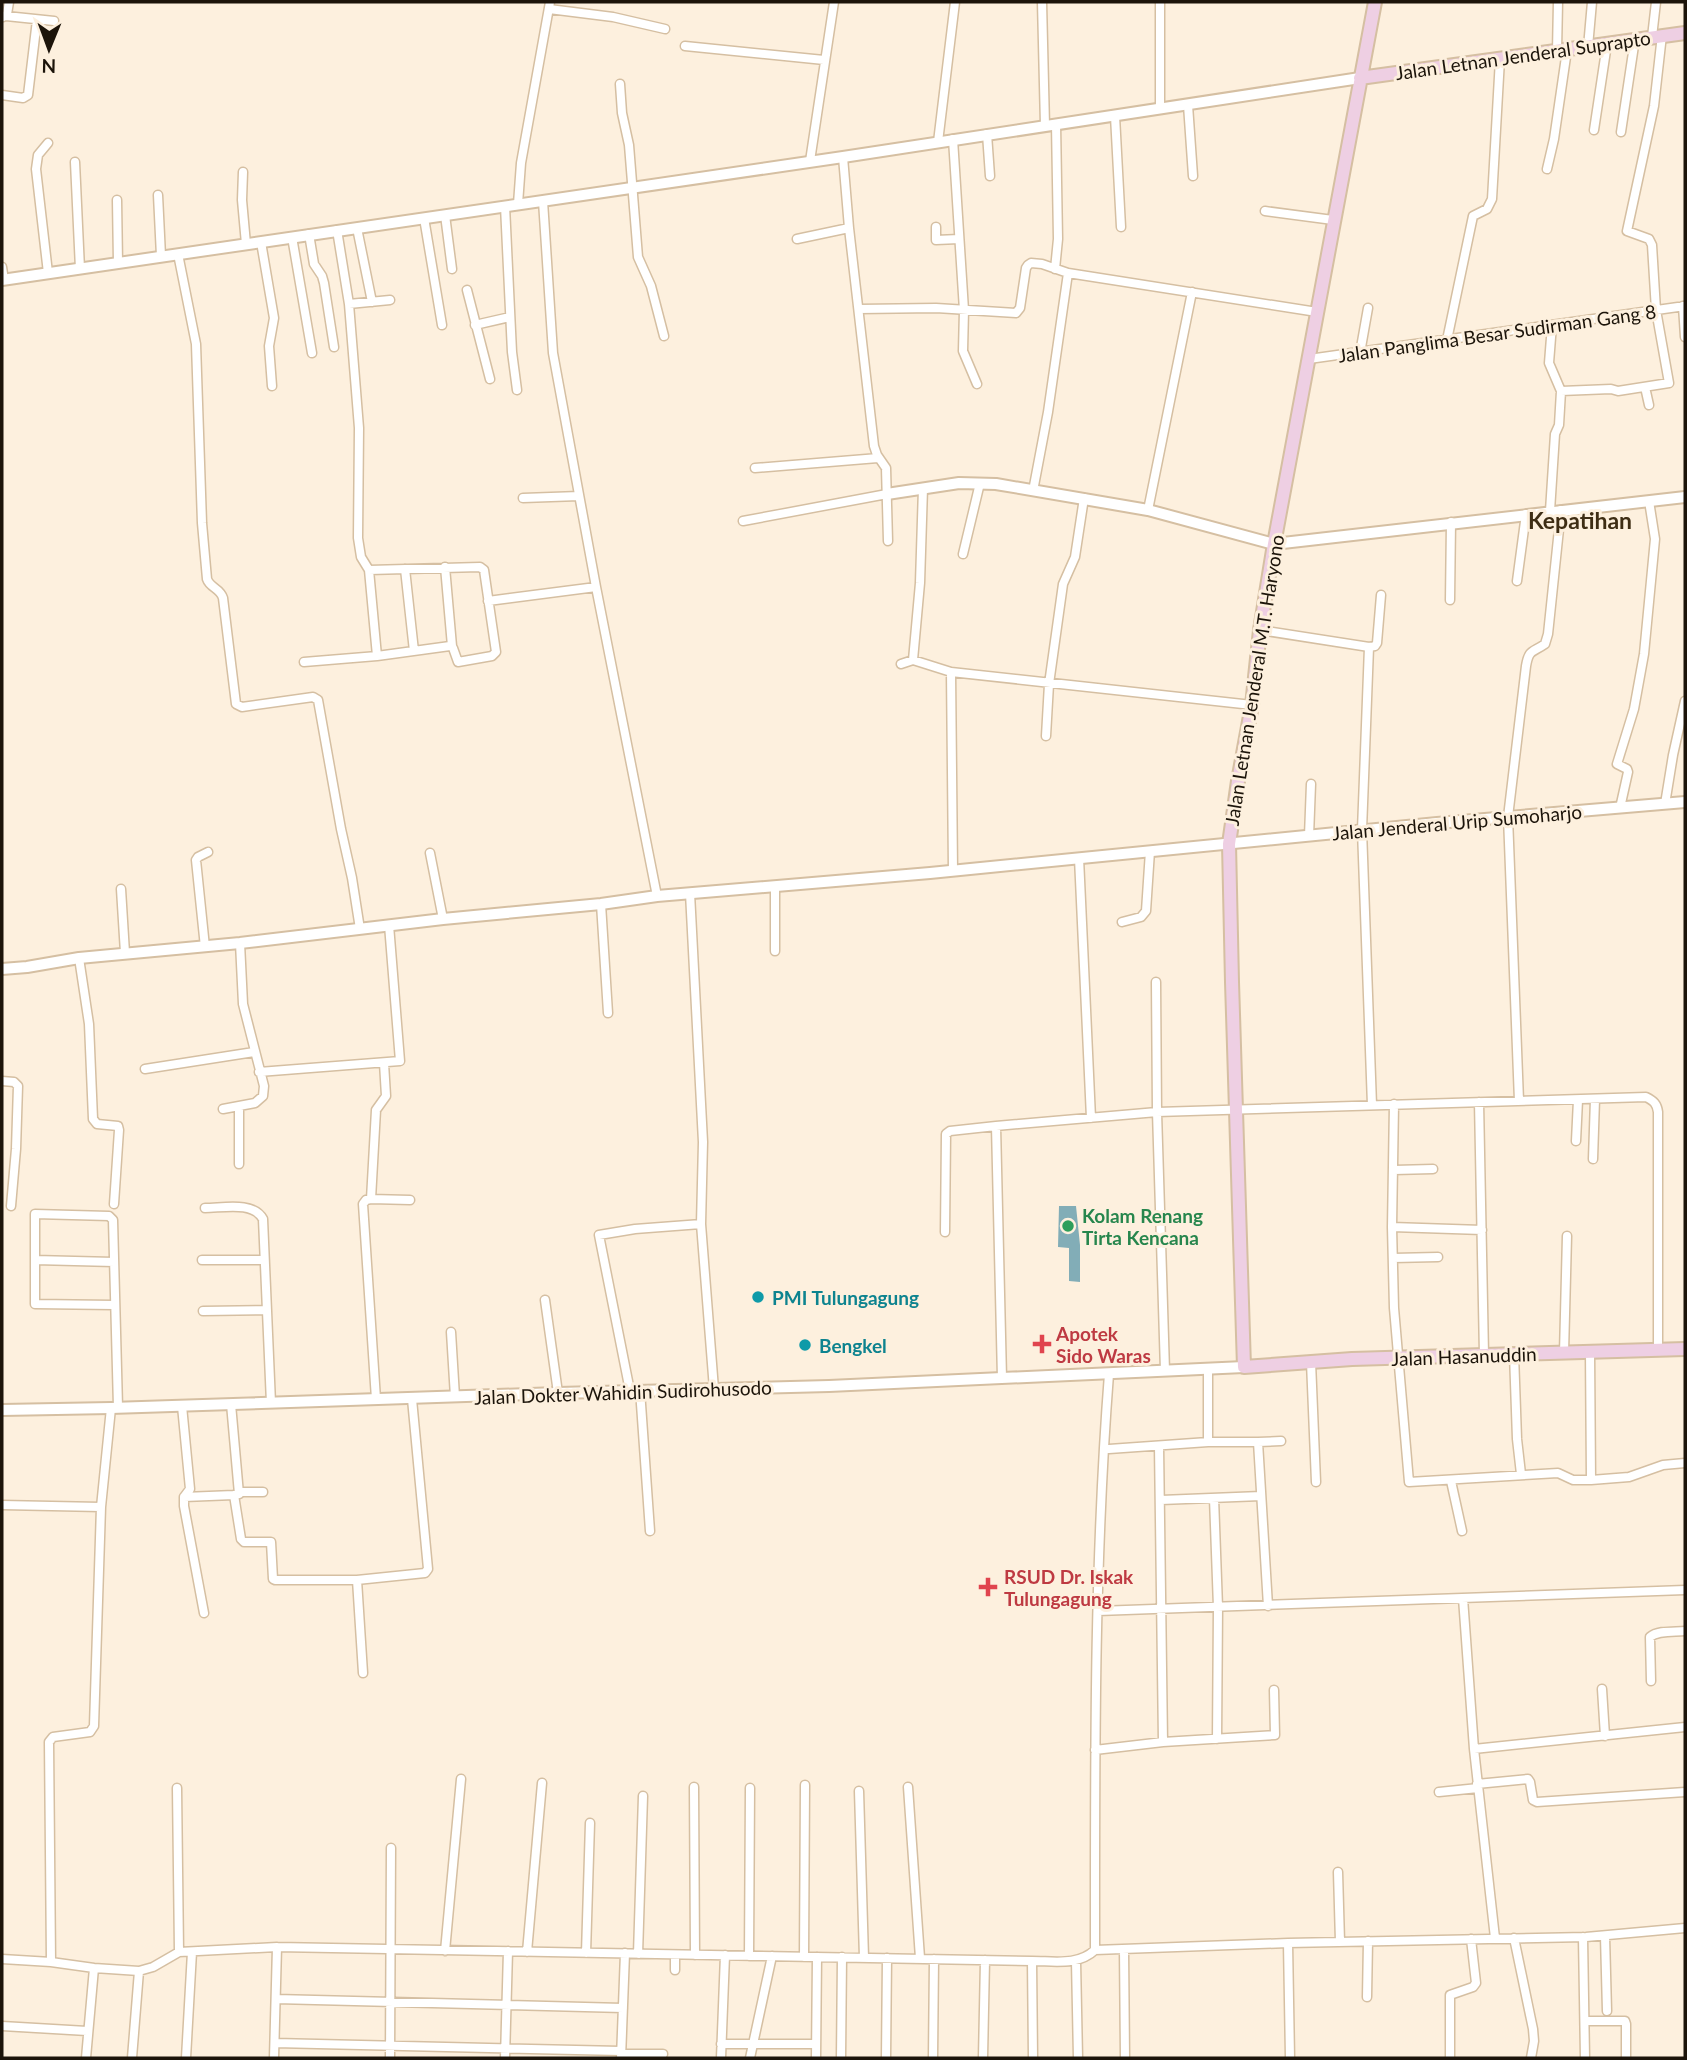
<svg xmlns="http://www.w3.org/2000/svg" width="1687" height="2060" font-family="Lato,sans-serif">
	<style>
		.water { fill: #82adb7 }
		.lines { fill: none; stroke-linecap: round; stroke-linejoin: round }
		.minor-casing { stroke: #d5bfa2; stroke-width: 11 }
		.tertiary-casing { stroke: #d5bfa2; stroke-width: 14 }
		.secondary-casing { stroke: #d5bfa2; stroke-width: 16 }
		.minor { stroke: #fff; stroke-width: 8 }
		.tertiary { stroke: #fff; stroke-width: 10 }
		.secondary { stroke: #eecfe3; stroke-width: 12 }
		.leisure-dot { fill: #2e9e5b; stroke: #fdf0de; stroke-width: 2.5 }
		.culture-dot { fill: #0f9aa8; stroke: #fdf0de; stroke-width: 2.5 }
		.health-dot { fill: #e0444e; stroke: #fdf0de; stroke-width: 2.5 }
		.labels { text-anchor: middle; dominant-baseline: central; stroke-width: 6; stroke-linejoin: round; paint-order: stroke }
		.street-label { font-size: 19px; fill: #1c140a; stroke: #fdf0de }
		.leisure-label { font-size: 19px; font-weight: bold; fill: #27864d; stroke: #fdf0de; text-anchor: start }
		.culture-label { font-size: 19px; font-weight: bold; fill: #0d838f; stroke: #fdf0de; text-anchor: start }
		.health-label { font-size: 19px; font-weight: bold; fill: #be3a42; stroke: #fdf0de; text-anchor: start }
		.quarter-label { font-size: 23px; font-weight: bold; fill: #3e2d14; stroke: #fdf0de }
	</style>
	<rect width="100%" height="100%" fill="#fdf0de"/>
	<!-- water -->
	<path class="water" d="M 1059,1206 L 1076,1206 L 1080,1245 L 1080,1282 L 1069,1281 L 1069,1248 L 1058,1247 Z"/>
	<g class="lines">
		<defs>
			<path id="minor" d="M 1042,2 L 1045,126
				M 549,9 L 613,17 L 665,29
				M 6,16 L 54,21
				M 3,17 L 7,14 L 9,2
				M 1652,37 L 1656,2
				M 685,46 L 824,60
				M 1588,47 L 1592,2
				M 1557,51 L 1558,2
				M 620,84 L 622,113 L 629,145 L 638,257 L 651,286 L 664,336
				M 2,95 L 23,98 L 28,95 L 37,20
				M 1188,105 L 1193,176
				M 1160,109 L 1160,2
				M 1115,116 L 1121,227
				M 1594,130 L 1607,44
				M 1621,132 L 1635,39
				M 987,134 L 990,176
				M 953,139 L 964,310 L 963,351 L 977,384
				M 938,142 L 955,2
				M 843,157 L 849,228 L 874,446 L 877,455 L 886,468 L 888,541
				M 810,161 L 834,2
				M 75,162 L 80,269
				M 1547,169 L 1554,139 L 1567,50
				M 243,172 L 242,200 L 246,244
				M 158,195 L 161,256
				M 117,200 L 118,263
				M 543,201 L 553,353 L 596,587 L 657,896
				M 518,204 L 521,163 L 550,2
				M 505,206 L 512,352 L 517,390
				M 1265,211 L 1333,220
				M 445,215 L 452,269
				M 424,218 L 442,325
				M 936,227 L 936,240 L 959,239
				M 357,228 L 372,302
				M 337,230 L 349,304 L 359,428 L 358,538 L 361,557 L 369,570
				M 309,234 L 314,264 L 322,276 L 324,283 L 334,347
				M 292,237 L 312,353
				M 797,239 L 849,228
				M 261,242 L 274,318 L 269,346 L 272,386
				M 178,254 L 196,344 L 202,523 L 207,579 C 210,588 220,588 223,598 L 236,704 L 242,707 L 313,697 L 318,700 L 341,829 L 352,878 L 360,929
				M 2,267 L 4,280
				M 1055,269 L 1058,239 L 1056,124
				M 48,273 L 36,169 L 38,155 L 48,143
				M 467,290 L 490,379
				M 349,304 L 390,300
				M 1683,306 L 1685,337
				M 859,309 L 936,308 L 1016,313 L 1020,308 L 1026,268 L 1028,265 L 1031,263 L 1042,264 L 1068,273 L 1317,312
				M 475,325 L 510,317
				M 1447,340 L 1473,216 L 1487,209 L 1492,199 L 1500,59
				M 1360,353 L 1368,308
				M 1309,359 L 1685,306
				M 1645,387 L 1649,405
				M 1561,391 L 1611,389 L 1618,391 L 1669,383 L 1656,310 L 1652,245 L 1649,239 L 1627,231 L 1654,106 L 1662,35
				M 755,468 L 878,458
				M 1033,491 L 1048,412 L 1068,273
				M 523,498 L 579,496
				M 1148,510 L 1192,292
				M 1550,511 L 1555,434 L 1559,425 L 1561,391 L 1549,363 L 1552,325
				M 743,521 L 887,494
				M 963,554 L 980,483
				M 445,567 L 452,646
				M 405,569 L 414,651
				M 1517,581 L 1526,514
				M 1450,600 L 1451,522
				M 488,601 L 596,587
				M 1260,630 L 1369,647 L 1362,830 L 1372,1105
				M 1369,647 L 1375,646 L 1377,643 L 1381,595
				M 913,660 L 920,583 L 923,488
				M 304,662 L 377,656 L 450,646 L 453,648 L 458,662 L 492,656 L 496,652 L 484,570 L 480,567 L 369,570 L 377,656
				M 901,664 L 913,660 L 951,672 L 1252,705
				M 951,672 L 953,871
				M 1046,736 L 1049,684 L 1063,584 L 1075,557 L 1084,498
				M 1665,804 L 1673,755 L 1685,701
				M 1620,808 L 1628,772 L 1627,769 L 1617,764 L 1634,709 L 1644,654 L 1655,539 L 1649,501
				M 1309,836 L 1311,784
				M 430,853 L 443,919
				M 1079,858 L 1091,1118
				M 121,889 L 125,953
				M 690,893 L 703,1142 L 701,1224 L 714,1389
				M 601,904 L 608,1013
				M 1122,922 L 1141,917 L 1146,911 L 1150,851
				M 205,947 L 196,860 L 198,857 L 208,852
				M 775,951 L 775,886
				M 79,958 L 89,1024 L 93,1119 L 97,1124 L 118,1126 L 119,1130 L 114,1204
				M 1156,982 L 1157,1112 L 1165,1371
				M 145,1069 L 254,1052
				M 259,1072 L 400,1061 L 389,925
				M 2,1081 L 14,1082 L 18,1086 L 16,1149 L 11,1206
				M 1519,1101 L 1508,817 L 1526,666 C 1529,649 1532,653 1545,644 L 1548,634 L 1561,510
				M 1479,1102 L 1484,1355
				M 1394,1104 L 1392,1227 L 1394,1308 L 1409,1482 L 1558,1473 L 1573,1480 L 1591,1480 L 1629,1477 L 1663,1465 L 1685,1463
				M 239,1107 L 239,1164
				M 223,1109 L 255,1103 L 263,1096 L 264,1086 L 243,1004 L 240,943
				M 996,1126 L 1002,1378
				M 1576,1141 L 1578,1100
				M 1593,1159 L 1595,1099
				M 1394,1170 L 1433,1169
				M 371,1199 L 376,1110 L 386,1096 L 384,1063
				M 205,1208 C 223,1208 253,1201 263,1219 L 271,1403
				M 1392,1227 L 1482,1230
				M 945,1232 L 946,1134 L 950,1131 L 996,1126 L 1157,1112 L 1646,1097 C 1654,1101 1657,1104 1658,1112 L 1658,1350
				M 1393,1258 L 1438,1257
				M 35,1260 L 35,1304 L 114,1305
				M 202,1260 L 264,1260
				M 114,1262 L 35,1260 L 35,1214 L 109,1216 L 113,1220 L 118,1407
				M 545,1300 L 558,1393
				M 203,1311 L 266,1310
				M 451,1332 L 455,1397
				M 1590,1352 L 1591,1480
				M 1564,1353 L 1567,1236
				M 1514,1354 L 1517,1439 L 1521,1474
				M 1311,1362 L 1316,1482
				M 1208,1368 L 1208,1442
				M 640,1390 L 650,1531
				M 630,1391 L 599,1235 L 635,1229 L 701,1224
				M 376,1399 L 363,1204 L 366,1200 L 371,1199 L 410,1200
				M 231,1404 L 239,1494 L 234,1495
				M 182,1406 L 190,1489 L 184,1497 L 184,1506 L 204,1613
				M 1258,1442 L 1281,1441
				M 1159,1446 L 1163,1742
				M 1109,1449 L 1208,1442 L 1258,1442 L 1268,1606
				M 1451,1481 L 1462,1531
				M 239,1492 L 263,1492
				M 184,1497 L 234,1495 L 241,1539 L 244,1542 L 271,1542 L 273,1579 L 275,1580 L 357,1580 L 425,1573 L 428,1569 L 412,1399
				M 1214,1498 L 1218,1607 L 1217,1739
				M 1161,1500 L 1261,1496
				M 2,1505 L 101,1507
				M 357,1580 L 363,1673
				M 1463,1598 L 1474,1749 L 1495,1938
				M 1098,1611 L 1685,1590
				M 1651,1681 L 1650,1637 C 1658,1630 1674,1632 1685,1631
				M 1602,1689 L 1605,1736
				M 1474,1749 L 1685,1727
				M 1095,1750 L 1163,1742 L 1275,1735 L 1274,1690
				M 1477,1784 L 1528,1779 L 1530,1782 L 1533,1800 L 1537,1802 L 1685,1792
				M 694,1787 L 695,1955
				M 908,1787 L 920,1958
				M 177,1788 L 179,1952
				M 859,1791 L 864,1958
				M 1439,1792 L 1478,1788
				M 1338,1872 L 1340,1942
				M 1605,1936 L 1607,2011
				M 1583,1937 L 1585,2058
				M 1514,1938 L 1533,2029 L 1534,2041 L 1531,2058
				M 1288,1943 L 1290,2058
				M 1124,1949 L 1125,2058
				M 1095,1950 L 1288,1943 L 1586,1937 L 1685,1928
				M 445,1951 L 461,1779
				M 527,1952 L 542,1783
				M 586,1953 L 590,1823
				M 638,1954 L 643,1796
				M 749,1956 L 750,1788
				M 804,1957 L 805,1785
				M 2,1959 L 51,1962 L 94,1968 L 139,1971 L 153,1967 L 179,1952 L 277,1947 L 1032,1961 C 1054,1961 1078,1966 1095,1950 C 1095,1758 1094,1566 1109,1374
				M 1032,1961 L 1033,2058
				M 1076,1961 L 1078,2058
				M 51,1962 L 49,1742 L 53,1737 L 90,1732 L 94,1726 L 101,1507 L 111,1408
				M 675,1970 L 675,1955
				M 1367,1997 L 1368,1941
				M 276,1999 L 623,2008
				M 1585,2021 L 1625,2021 L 1626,2024 L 1626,2058
				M 2,2026 L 87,2031
				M 275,2043 L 621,2051
				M 721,2044 L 816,2044
				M 621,2054 L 663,2054
				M 86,2058 L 94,1968
				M 132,2058 L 139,1971
				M 186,2058 L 192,1952
				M 274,2058 L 277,1947
				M 390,2058 L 391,1848
				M 505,2058 L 508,1951
				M 621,2058 L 625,1953
				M 721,2058 L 725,1955
				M 750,2058 L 772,1956
				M 816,2058 L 817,1957
				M 841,2058 L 842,1957
				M 886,2058 L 887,1958
				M 933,2058 L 934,1959
				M 983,2058 L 985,1960
				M 1450,2058 L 1450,1995 L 1473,1987 L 1476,1983 L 1471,1939"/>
			<path id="tertiary" d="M 2,280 L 843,157 L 1360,78
				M 887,494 L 959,483 L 996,484 L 1148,510 L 1274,544 L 1685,497
				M 2,969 L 27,967 L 79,958 L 240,943 L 443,919 L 601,904 L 657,896 L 930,873 L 1437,823 L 1685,802
				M 2,1410 L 111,1408 L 558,1393 L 829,1386 L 1244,1367"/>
			<path id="secondary" d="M 1375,2 L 1274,544 L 1260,630 L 1252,705 L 1238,781 L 1229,844 L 1232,982 L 1244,1367 L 1352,1359 L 1685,1349
				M 1360,78 L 1685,33"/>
		</defs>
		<!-- minor casing -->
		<use href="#minor" class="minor-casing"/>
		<!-- tertiary casing -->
		<use href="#tertiary" class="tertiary-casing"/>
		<!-- secondary casing -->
		<use href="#secondary" class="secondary-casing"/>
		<!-- minor -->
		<use href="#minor" class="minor"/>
		<!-- tertiary -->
		<use href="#tertiary" class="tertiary"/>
		<!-- secondary -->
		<use href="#secondary" class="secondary"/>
	</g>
	<!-- markers -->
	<circle class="leisure-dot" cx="1068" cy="1226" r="7"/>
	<g class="culture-dot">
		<circle cx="758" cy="1297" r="7"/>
		<circle cx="805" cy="1345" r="7"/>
	</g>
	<g class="health-dot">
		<path d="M1038.5 1333.5h7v7h7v7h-7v7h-7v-7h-7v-7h7z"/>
		<path d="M984.5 1576.5h7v7h7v7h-7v7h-7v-7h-7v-7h7z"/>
	</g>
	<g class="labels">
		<!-- street labels -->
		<g class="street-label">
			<text transform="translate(1523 55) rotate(-8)">Jalan Letnan Jenderal Suprapto</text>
			<text transform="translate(1497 333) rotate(-8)">Jalan Panglima Besar Sudirman Gang 8</text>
			<text transform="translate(1254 680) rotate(-81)">Jalan Letnan Jenderal M.T. Haryono</text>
			<text transform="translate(1457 822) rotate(-5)">Jalan Jenderal Urip Sumoharjo</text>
			<text transform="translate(1464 1356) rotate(-2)">Jalan Hasanuddin</text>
			<text transform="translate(623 1392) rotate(-2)">Jalan Dokter Wahidin Sudirohusodo</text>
		</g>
		<!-- leisure labels -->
		<g class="leisure-label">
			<text x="1082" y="1215">Kolam Renang<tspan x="1082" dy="22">Tirta Kencana</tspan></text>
		</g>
		<!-- culture labels -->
		<g class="culture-label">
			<text x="772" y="1297">PMI Tulungagung</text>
			<text x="819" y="1345">Bengkel</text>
		</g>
		<!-- health labels -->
		<g class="health-label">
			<text x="1056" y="1333">Apotek<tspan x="1056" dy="22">Sido Waras</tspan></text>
			<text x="1004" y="1576">RSUD Dr. Iskak<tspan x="1004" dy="22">Tulungagung</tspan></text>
		</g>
		<!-- quarter labels -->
		<g class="quarter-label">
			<text x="1580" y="520">Kepatihan</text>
		</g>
	</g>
	<!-- border -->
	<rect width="1687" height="2060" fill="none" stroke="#1c140a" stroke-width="7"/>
	<!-- north arrow -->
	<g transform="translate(49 49) rotate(181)" stroke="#fdf0de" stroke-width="5" paint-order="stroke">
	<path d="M0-5L12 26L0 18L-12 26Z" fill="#1c140a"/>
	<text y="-10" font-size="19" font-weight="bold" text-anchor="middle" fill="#1c140a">N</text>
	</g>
</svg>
